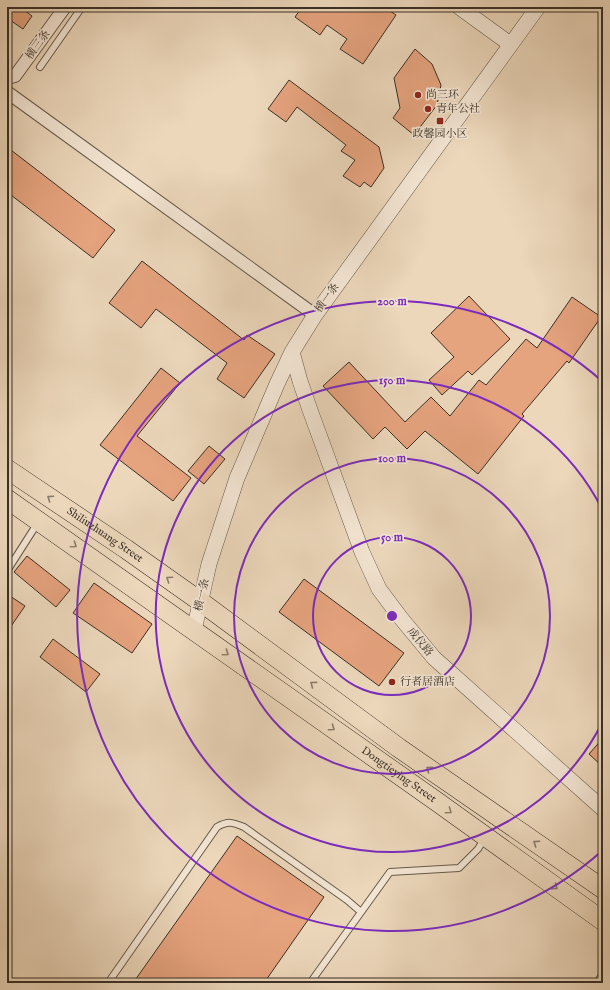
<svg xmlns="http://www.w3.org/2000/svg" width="610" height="990" font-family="'IM FELL English','Noto Serif SC',serif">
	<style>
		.building { fill: #e5a37e; stroke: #3a3026 }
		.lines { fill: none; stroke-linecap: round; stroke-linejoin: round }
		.service-casing { stroke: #665a4b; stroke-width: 8 }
		.minor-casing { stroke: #665a4b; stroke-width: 14 }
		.tertiary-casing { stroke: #665a4b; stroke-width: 16 }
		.primary-casing { stroke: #3a3026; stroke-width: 20 }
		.service { stroke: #f3e5d3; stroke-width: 6 }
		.minor { stroke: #f3e5d3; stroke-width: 12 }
		.tertiary { stroke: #f3e5d3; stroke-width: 15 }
		.primary { stroke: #ecd7bb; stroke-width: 19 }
		.oneway { stroke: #8a7b69 }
		.ring { fill: none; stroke: #7b2cbf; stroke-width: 2 }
		.poi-dot { fill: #8f2418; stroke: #f3e5d3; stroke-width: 1.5 }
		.labels { text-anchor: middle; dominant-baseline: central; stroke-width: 3.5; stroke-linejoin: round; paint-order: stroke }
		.street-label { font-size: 11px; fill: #3a3026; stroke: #f3e5d3 }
		.poi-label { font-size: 11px; fill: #3a3026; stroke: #f3e5d3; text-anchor: start }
		.centre { fill: #7b2cbf; stroke: #f3e5d3; stroke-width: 2 }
		.ring-label { font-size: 12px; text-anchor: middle; font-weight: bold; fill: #7b2cbf; stroke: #f3e5d3; stroke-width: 3.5; stroke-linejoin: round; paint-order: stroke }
	</style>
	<rect width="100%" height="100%" fill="#ecd7bb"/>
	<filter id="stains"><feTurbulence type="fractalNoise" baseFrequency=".005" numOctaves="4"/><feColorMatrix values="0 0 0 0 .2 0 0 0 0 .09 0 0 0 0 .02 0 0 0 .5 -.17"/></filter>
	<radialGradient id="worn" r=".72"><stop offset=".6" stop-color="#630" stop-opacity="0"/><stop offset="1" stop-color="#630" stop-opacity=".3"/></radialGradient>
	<!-- building -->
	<path class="building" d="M 7,7 L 20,7 L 32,16 L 23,29 L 7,18 Z
		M 302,7 L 348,7 L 355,11 L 358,7 L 384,7 L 396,15 L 363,64 L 340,49 L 347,39 L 327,25 L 320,35 L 295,17 Z
		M 415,49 L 432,64 L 441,85 L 437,105 L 414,135 L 393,118 L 400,108 L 394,78 Z
		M 289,80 L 379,147 L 384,168 L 371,187 L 364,182 L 360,187 L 343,176 L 355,160 L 341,151 L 346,145 L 297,107 L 286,122 L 268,109 Z
		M 7,147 L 115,230 L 93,258 L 7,192 Z
		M 142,261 L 244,340 L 247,335 L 275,354 L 244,398 L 217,379 L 227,363 L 156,309 L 141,328 L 109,303 Z
		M 469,296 L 510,339 L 472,375 L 468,371 L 442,395 L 429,380 L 454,357 L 431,333 Z
		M 572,297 L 601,317 L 569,363 L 567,361 L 522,414 L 524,416 L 478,474 L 425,431 L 407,449 L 385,427 L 373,439 L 323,386 L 349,362 L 405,422 L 431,397 L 450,416 L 479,380 L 486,385 L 526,339 L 537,348 Z
		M 161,368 L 180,383 L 137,436 L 191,478 L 173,501 L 100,445 Z
		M 209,446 L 225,459 L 204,484 L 188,471 Z
		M 27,556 L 70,590 L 56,607 L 14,572 Z
		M 304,579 L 404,653 L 379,686 L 279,612 Z
		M 94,583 L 152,624 L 132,653 L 73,613 Z
		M 7,594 L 25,606 L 7,632 Z
		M 53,639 L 100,674 L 86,692 L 40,657 Z
		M 603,738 L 603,767 L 589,754 Z
		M 237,836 L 324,897 L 264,983 L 133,983 Z"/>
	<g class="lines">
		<defs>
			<path id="service" d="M 40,67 L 82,7
				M 7,571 L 37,524
				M 108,983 L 217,827 C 228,821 232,822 244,827 L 347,900 L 361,912
				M 310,983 L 390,872 L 459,868 L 478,849 L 484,839
				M 597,983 L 603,973"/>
			<path id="minor" d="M 7,78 L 15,76 L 65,7
				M 7,92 L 315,315"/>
			<path id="tertiary" d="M 459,7 L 510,44
				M 292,352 L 300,381 L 310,410 L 362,552 L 379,589 L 400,617 L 434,658 L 603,809
				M 194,630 L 209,564 L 237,478 L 277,384 L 292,352 L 315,315 L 538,7"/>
			<g id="primary">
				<path id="s1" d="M 7,469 L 126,549 L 201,602 L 399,748 L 603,889"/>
				<path id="s2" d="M 7,499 L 436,801 L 603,921"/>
			</g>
		</defs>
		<!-- service casing -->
		<use href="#service" class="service-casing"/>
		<!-- minor casing -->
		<use href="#minor" class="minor-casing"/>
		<!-- tertiary casing -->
		<use href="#tertiary" class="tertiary-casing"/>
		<!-- primary casing -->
		<use href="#primary" class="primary-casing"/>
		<!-- service -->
		<use href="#service" class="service"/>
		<!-- minor -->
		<use href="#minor" class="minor"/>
		<!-- tertiary -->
		<use href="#tertiary" class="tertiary"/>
		<!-- primary -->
		<use href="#primary" class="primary"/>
	</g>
	<!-- one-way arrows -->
	<defs><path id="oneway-chevron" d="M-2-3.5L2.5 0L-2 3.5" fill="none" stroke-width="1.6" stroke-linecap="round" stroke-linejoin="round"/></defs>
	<g class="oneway">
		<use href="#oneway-chevron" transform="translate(50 498) rotate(-146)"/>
		<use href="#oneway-chevron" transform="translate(74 545) rotate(35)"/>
		<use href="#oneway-chevron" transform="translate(169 579) rotate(-145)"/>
		<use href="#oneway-chevron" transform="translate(226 653) rotate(35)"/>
		<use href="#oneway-chevron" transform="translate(313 684) rotate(-143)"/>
		<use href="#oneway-chevron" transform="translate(332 728) rotate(35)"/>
		<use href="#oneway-chevron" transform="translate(429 769) rotate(-145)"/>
		<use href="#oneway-chevron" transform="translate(449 811) rotate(35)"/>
		<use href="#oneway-chevron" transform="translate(536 843) rotate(-146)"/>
		<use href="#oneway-chevron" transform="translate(555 887) rotate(36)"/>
	</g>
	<!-- distance rings -->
	<g class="ring">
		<circle cx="392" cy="616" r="79"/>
		<circle cx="392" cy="616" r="158"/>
		<path d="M602 723A236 236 0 1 1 602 509"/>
		<path d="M603 850A315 315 0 1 1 603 382"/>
	</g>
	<!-- markers -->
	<g class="poi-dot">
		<circle cx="418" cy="95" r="4"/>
		<circle cx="428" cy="109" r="4"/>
		<rect x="436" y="117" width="8" height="8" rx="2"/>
		<circle cx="392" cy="682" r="4"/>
	</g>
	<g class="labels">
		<!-- street labels -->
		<g class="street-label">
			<text transform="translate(38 45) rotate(-54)">横三条</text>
			<text transform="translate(327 298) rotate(-54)">横一条</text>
			<text stroke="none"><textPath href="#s1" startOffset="118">Shiliuzhuang Street</textPath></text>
			<text transform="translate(202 595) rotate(-77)">横一条</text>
			<text transform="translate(420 642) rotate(50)">成仪路</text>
			<text stroke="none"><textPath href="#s2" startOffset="479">Dongtieying Street</textPath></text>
		</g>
		<!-- poi labels -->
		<g class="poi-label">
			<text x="426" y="95">尚三环</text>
			<text x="436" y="109">青年公社</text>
			<text x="440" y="134" text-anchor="middle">政馨园小区</text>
			<text x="400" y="682">行者居酒店</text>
		</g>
	</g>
	<circle cx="392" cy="616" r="6" class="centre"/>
	<g class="ring-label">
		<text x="392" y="305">200 m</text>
		<text x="392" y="384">150 m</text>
		<text x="392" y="462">100 m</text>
		<text x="392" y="541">50 m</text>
	</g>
	<!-- margin -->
	<rect width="610" height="990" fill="none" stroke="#ecd7bb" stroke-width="24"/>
	<rect x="8" y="8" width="594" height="974" fill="none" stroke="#3a3026" stroke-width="2"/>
	<rect x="12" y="12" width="586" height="966" fill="none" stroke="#3a3026"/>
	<rect width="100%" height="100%" filter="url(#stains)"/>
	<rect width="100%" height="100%" fill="url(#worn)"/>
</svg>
